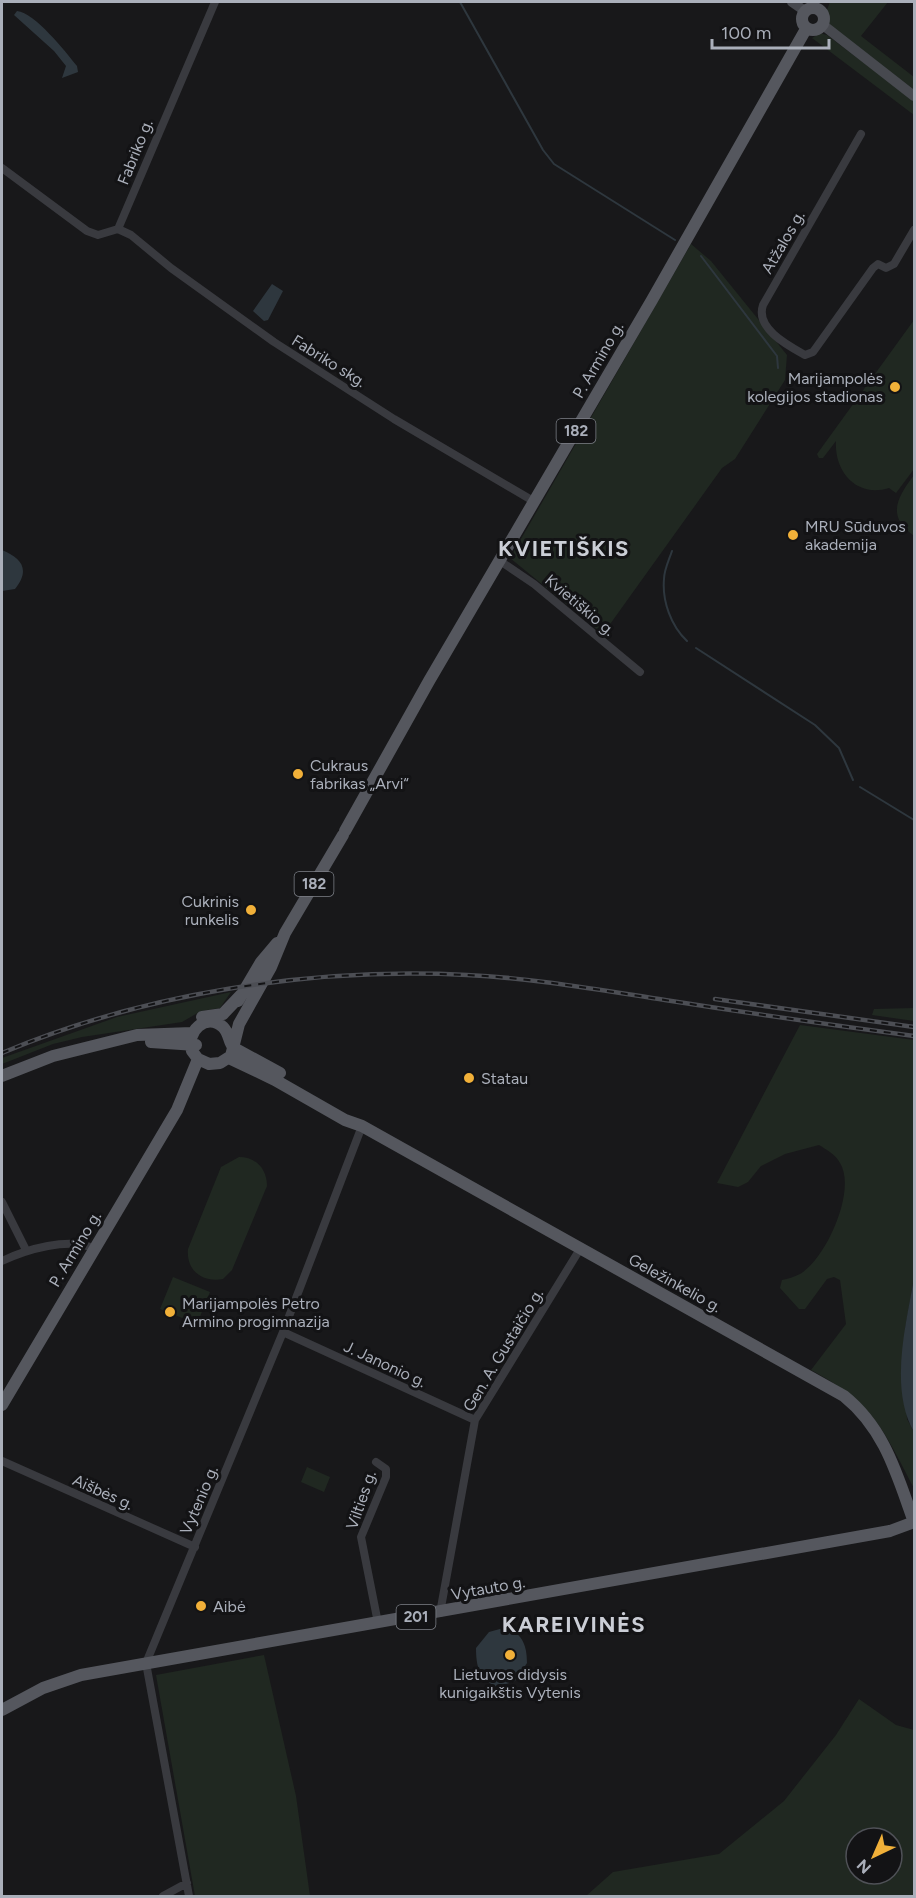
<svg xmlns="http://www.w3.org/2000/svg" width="916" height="1898" font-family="Figtree,sans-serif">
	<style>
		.green { fill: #202821; fill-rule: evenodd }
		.water { fill: #2e373e }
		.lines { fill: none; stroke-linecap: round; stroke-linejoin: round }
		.stream { stroke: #2e373e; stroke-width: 2 }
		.street { stroke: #393a3f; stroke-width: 8 }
		.secondary { stroke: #47494f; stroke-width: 10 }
		.primary { stroke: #55575e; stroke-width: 12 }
		.rail-casing { stroke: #4c4e54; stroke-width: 4.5 }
		.rail { stroke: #131315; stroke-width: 2; stroke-dasharray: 7; stroke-linecap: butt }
		.poi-dot { fill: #f1b039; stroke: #131315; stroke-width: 2 }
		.labels { text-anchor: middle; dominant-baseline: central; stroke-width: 6; stroke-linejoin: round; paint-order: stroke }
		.shield { fill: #131315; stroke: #7d8088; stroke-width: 1.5 }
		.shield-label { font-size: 15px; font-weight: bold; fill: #aaafba }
		.street-label { font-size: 16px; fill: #aaafba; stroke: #131315 }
		.poi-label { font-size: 16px; fill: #aaafba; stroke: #131315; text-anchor: start }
		.district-label { font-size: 22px; font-weight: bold; letter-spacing: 1.5px; fill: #cbced6; stroke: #131315 }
	</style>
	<rect width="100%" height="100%" fill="#18181a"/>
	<!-- green -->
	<path class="green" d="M 830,2 L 888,2 L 861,36 L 914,77 L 914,90 L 829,24 L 825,15 Z
		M 820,33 L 827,35 L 914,101 L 914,115 L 812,38 Z
		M 691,244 L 711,261 L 787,355 L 785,380 L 735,459 L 722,468 L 603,634 L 510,558 Z
		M 914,320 L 914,469 L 896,493 L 889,488 C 857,498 834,472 836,441 L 823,458 L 819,458 L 817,454 Z
		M 914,475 L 914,536 C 886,516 897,498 914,475 Z
		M 231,992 L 220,1008 L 201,1011 L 182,1022 L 82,1037 L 53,1044 L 2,1064 L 2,1058 L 117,1017 Z
		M 914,1008 L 914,1021 L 872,1015 L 874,1009 Z
		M 800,1025 L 914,1040 L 914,1278 L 905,1329 L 907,1419 L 914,1432 L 914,1488 C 882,1427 874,1404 811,1370 L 846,1324 L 840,1280 L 834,1277 L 827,1279 L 805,1309 L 799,1309 L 780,1288 L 782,1280 C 788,1279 794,1277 800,1274 C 826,1259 857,1190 840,1163 C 835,1154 827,1150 819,1145 L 785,1154 L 761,1166 L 748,1182 L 738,1187 L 717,1183 Z
		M 239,1157 C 256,1157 267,1169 267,1186 L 232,1270 L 223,1279 C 202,1283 186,1270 188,1249 L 221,1167 Z
		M 173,1277 L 210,1292 L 197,1324 L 160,1309 Z
		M 307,1467 L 330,1477 L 324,1492 L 301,1482 Z
		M 264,1655 L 296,1796 L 310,1896 L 195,1896 L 156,1675 Z
		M 859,1699 L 896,1725 L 914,1730 L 914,1896 L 586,1896 L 613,1872 L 719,1854 L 784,1801 L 836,1735 ZM 856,1838 L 892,1838 L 892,1874 L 856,1874 Z"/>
	<!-- water -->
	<path class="water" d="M 17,11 C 35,13 65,51 77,66 L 78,72 L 62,78 L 66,66 L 54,51 L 14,15 Z
		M 272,284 L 283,291 L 268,320 L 264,321 L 253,311 Z
		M 2,550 C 21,558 31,569 15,589 L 2,591 Z
		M 914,1278 L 914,1432 C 889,1388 906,1325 914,1278 Z
		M 507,1627 C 523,1635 527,1646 527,1663 L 515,1681 L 497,1687 C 479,1679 476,1666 476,1648 L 489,1632 Z"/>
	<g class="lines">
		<!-- stream -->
		<path class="stream" d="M 460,2 L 543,150 L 554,164 L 675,240
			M 701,256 L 777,356 L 778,368
			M 672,551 C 669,560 664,570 664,579 C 662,601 671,626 687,641
			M 696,648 L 815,725 L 839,748 L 853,780
			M 860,787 L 914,820"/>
		<!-- street -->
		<path class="street" d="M 861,134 L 763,305 C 755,328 787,345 805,355 L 813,352 L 873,268 L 878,264 L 886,268 L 894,264 L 914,230
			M 2,168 L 87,231 L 98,235 L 118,229 L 215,2
			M 118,229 L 131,235 L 171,268 L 274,342 L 394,419 L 535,502
			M 500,561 L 534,584 L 640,672
			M 2,1202 L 26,1250
			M 2,1261 C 25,1250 70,1236 95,1249
			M 283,1332 L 475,1420
			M 2,1461 L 195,1547
			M 376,1462 L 386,1469 L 386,1477 L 361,1537 L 378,1623
			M 440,1613 L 475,1420 L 580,1249
			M 163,1896 L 187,1883
			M 189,1896 L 146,1663 L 283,1332 L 362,1126"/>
		<!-- secondary -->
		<path class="secondary" d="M 792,2 L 805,11
			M 823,25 L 914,96"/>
		<!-- primary -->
		<path class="primary" d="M802 19a11 11 0 1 1 22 0a11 11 0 1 1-22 0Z
			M 345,831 L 429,681 L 652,300 L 806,29
			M 238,1001 L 261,962 L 277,943
			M 202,1017 L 223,1014 L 241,995
			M 151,1042 L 196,1045
			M 229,1058 L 275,1080 L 345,1120 L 362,1126 L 844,1396 C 885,1429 897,1475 914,1522
			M 280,1073 L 234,1048 C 228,1042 230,1034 223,1027 C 206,1012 185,1032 192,1051 L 198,1059 L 209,1064 L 220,1063 L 231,1056 L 239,1024 L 271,967 L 285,933 L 343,835
			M 2,1076 L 53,1056 L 137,1035 L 192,1033
			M 2,1405 L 177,1110 L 198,1059
			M 2,1710 L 43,1688 L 81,1675 L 890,1531 L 914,1522"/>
		<defs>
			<path id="rail" d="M 715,999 L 914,1027
				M 2,1053 C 144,993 313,967 467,975 C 533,978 600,990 665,1000 C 748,1013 831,1025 914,1036"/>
		</defs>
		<!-- rail casing -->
		<use href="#rail" class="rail-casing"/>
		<!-- rail -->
		<use href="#rail" class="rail"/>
	</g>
	<!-- markers -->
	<g class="poi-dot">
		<circle cx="895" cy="387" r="6"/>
		<circle cx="793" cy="535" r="6"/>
		<circle cx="298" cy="774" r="6"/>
		<circle cx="251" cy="910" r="6"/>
		<circle cx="469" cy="1078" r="6"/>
		<circle cx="170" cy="1312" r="6"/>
		<circle cx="201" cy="1606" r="6"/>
		<circle cx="510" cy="1655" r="6"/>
	</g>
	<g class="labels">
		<!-- shield labels -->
		<g class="shield">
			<rect x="556.5" y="419" width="39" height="24" rx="4.5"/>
			<rect x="294.5" y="872" width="39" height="24" rx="4.5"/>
			<rect x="396.5" y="1605" width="39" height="24" rx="4.5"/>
		</g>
		<g class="shield-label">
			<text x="576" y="431">182</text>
			<text x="314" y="884">182</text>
			<text x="416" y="1617">201</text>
		</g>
		<!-- street labels -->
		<g class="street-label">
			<text transform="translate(135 152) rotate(-68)">Fabriko g.</text>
			<text transform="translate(783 242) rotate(-60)">Atžalos g.</text>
			<text transform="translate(598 360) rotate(-60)">P. Armino g.</text>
			<text transform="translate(329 361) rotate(32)">Fabriko skg.</text>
			<text transform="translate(580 605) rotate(40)">Kvietiškio g.</text>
			<text transform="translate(75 1249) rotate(-59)">P. Armino g.</text>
			<text transform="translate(675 1283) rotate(29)">Geležinkelio g.</text>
			<text transform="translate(503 1350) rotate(-59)">Gen. A. Gustaičio g.</text>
			<text transform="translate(385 1364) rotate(25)">J. Janonio g.</text>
			<text transform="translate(103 1492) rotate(24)">Aišbės g.</text>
			<text transform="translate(199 1500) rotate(-67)">Vytenio g.</text>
			<text transform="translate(361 1500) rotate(-71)">Vilties g.</text>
			<text transform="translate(488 1588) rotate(-10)">Vytauto g.</text>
		</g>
		<!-- poi labels -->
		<g class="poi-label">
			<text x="883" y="378" text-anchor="end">Marijampolės<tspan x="883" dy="18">kolegijos stadionas</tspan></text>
			<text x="805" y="526">MRU Sūduvos<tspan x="805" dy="18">akademija</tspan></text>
			<text x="310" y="765">Cukraus<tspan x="310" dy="18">fabrikas „Arvi“</tspan></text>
			<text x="239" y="901" text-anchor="end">Cukrinis<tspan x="239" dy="18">runkelis</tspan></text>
			<text x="481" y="1078">Statau</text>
			<text x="182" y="1303">Marijampolės Petro<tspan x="182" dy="18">Armino progimnazija</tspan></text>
			<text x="213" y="1606">Aibė</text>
			<text x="510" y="1674" text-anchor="middle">Lietuvos didysis<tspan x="510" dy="18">kunigaikštis Vytenis</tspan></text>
		</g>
		<!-- district labels -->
		<g class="district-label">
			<text x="564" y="548">KVIETIŠKIS</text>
			<text x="574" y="1624">KAREIVINĖS</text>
		</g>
	</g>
	<!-- border -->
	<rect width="916" height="1898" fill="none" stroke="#aaafba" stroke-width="6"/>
	<!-- north arrow -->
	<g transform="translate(874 1856) rotate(224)"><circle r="28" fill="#131315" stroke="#4f5157" stroke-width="1.5"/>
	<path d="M0-4.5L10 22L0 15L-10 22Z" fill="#f1b039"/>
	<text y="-9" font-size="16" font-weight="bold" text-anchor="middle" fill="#aaafba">N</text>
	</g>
	<!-- scale -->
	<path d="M712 39v9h117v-9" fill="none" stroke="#aaafba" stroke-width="3"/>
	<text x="721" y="39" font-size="18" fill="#aaafba" stroke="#131315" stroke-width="4.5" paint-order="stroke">100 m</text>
</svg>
